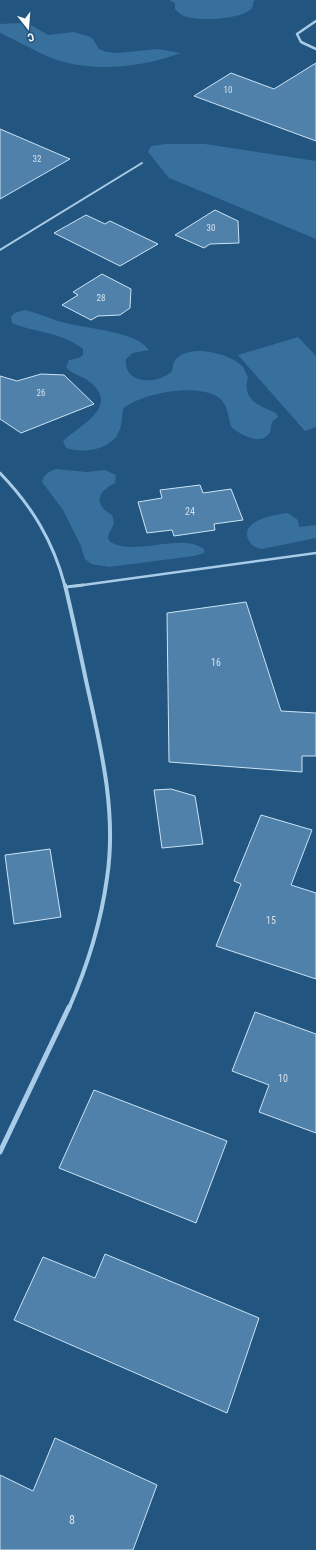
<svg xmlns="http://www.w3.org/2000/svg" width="316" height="1550" font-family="'Roboto Condensed',sans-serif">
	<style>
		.green { fill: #376f9d }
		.building { fill: #4f81ab; stroke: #cce3f5 }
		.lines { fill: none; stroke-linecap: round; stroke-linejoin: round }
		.service-far2 { stroke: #a8cbe7; stroke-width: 2 }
		.service-far1 { stroke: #a8cbe7; stroke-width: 2.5 }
		.service { stroke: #a8cbe7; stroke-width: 3 }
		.minor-far3 { stroke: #a8cbe7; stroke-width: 2.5 }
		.minor-far2 { stroke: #a8cbe7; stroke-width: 3 }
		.minor-far1 { stroke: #a8cbe7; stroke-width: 4 }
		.minor { stroke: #a8cbe7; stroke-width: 5 }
		.labels { text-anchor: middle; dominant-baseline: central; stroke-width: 3; stroke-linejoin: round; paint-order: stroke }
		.far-number-label { font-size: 9px; fill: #d3e0ea }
		.number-label { font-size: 10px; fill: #d3e0ea }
		.near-number-label { font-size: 12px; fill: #d3e0ea }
	</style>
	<rect width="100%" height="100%" fill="#22557f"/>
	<!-- green -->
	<path class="green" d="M 169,0 L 255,0 C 252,3 254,5 252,8 C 243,20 194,22 182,15 C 180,14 177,11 175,9 L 175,3 Z
		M 20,23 L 33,26 L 48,35 L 74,32 L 88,36 L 93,39 L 99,49 L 106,52 L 117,53 L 158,49 L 181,53 C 146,66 101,72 64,62 C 46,58 18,41 0,33 L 0,24 Z
		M 166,144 L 205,144 L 316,161 L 316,239 L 169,178 L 148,152 L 151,146 Z
		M 25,310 C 39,313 52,320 66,323 C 87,329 136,331 149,350 L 133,353 L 126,359 C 123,385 158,385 172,371 C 173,368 173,364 174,362 C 186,342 229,353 242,366 C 245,369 246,374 248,377 C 242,400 258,405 276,413 L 278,417 L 272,422 C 271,425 271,431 269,434 C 259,446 241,434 232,428 C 228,420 229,410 223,402 C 207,380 140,393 123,409 C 122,418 122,429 116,437 C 105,451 81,453 66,448 L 63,441 C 78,426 121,407 90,382 C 83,376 71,374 66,367 L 69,360 L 79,358 L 83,355 L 83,349 C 62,332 36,333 12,323 L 11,317 L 14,313 Z
		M 298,337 L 316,356 L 316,427 L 305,431 L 238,355 Z
		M 56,469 L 87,472 L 105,470 L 116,475 L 115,483 C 97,492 93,504 112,515 C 117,528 109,527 108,538 L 110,542 C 139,557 179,532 204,549 L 204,553 L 194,556 L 109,567 L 91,564 L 85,559 L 80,544 L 63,510 L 42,482 C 44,474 48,472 56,469 Z
		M 288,513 L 298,520 L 299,527 L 316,525 L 316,538 L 262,549 C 256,548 252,546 249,541 C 238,521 275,514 288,513 Z"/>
	<!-- building -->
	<path class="building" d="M 316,63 L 316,141 L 194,96 L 231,73 L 274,89 Z
		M 0,129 L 70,159 L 0,199 Z
		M 215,210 L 238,221 L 239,243 L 210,244 L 204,248 L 175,235 Z
		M 86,215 L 105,224 L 110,221 L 158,244 L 120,266 L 54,233 Z
		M 102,274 L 131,289 L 130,308 L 120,315 L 98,316 L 91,320 L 62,305 L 78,295 L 73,292 Z
		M 41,374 L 64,375 L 94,404 L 21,433 L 0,419 L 0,376 L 17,381 Z
		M 200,485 L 203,493 L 231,489 L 243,520 L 214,524 L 215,530 L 174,536 L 172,530 L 147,533 L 138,502 L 162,498 L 160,490 Z
		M 246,602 L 281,711 L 316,713 L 316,756 L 302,756 L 302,772 L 169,762 L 167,613 Z
		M 171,789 L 195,796 L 203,844 L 162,848 L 154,790 Z
		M 261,815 L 312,830 L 291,885 L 316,893 L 316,979 L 216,946 L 241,884 L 234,881 Z
		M 50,849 L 61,917 L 14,924 L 5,855 Z
		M 255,1012 L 316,1034 L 316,1133 L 259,1112 L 269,1085 L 232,1071 Z
		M 94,1090 L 227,1141 L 196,1223 L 59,1168 Z
		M 105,1254 L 259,1318 L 227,1413 L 14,1320 L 43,1257 L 95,1278 Z
		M 55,1438 L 157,1485 L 133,1550 L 0,1550 L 0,1475 L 33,1491 Z"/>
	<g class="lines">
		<!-- service-far2 -->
		<path class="service-far2" d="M 0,250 L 142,163"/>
		<!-- service-far1 -->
		<path class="service-far1" d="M 76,586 L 316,553"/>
		<!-- service -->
		<path class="service" d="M 66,587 L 83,585"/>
		<!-- minor-far3 -->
		<path class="minor-far3" d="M 316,21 L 297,34 L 301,42 L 316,49"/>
		<!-- minor-far2 -->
		<path class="minor-far2" d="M 0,473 C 32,506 53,541 65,586"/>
		<!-- minor-far1 -->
		<path class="minor-far1" d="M 65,585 C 73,618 80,652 87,685 C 101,748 117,813 107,878 C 101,922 87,967 69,1008"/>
		<!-- minor -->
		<path class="minor" d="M 0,1152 L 69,1007"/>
	</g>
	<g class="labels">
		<!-- far-number labels -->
		<g class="far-number-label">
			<text x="228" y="90">10</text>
			<text x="37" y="159">32</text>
			<text x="211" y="228">30</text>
			<text x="101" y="298">28</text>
			<text x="41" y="393">26</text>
		</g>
		<!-- number labels -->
		<g class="number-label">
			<text x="190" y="511">24</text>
			<text x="216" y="662">16</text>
			<text x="271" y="920">15</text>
			<text x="283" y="1078">10</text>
		</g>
		<!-- near-number labels -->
		<g class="near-number-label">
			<text x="72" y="1520">8</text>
		</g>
	</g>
	<!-- north arrow -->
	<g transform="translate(28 28) rotate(163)" stroke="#22557f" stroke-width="3" paint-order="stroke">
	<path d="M0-3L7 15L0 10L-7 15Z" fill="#ffffff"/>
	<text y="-6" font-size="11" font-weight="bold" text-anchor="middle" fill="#ffffff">С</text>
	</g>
</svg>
